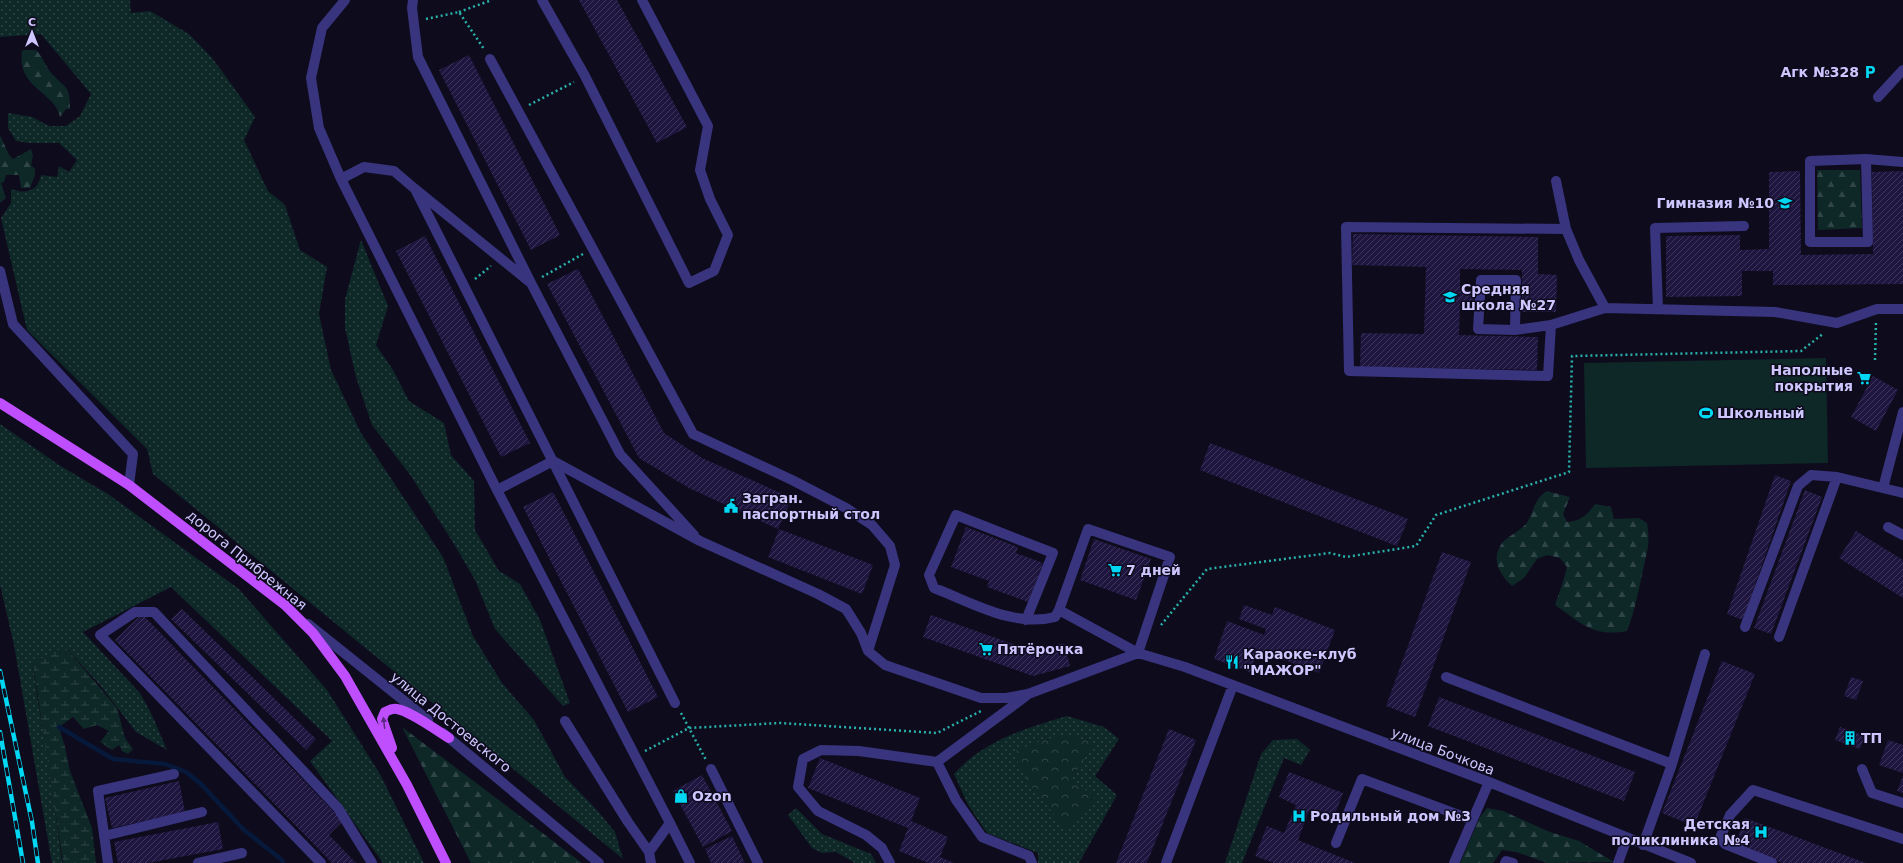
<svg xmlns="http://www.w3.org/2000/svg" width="1903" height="863" font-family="'DejaVu Sans',sans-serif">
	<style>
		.grass { fill: url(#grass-dots) }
		.forest { fill: url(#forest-firs) }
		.wetland { fill: url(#wetland-marsh) }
		.park { fill: url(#park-crowns) }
		.pitch { fill: #0e2727 }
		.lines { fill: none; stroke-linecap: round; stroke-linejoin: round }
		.stream { stroke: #07193a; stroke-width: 4.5 }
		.building { fill: url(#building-hatch) }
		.path { stroke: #28b2ab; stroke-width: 2.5; stroke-dasharray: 2 3; stroke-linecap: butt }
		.minor { stroke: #38347e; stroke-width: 10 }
		.major { stroke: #bf4eff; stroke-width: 10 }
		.rail-casing { stroke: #00d7f2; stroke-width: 4.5 }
		.rail { stroke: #0e0b1d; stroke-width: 3; stroke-dasharray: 9; stroke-linecap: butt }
		.oneway { fill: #5e2983 }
		.labels { text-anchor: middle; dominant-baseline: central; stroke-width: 3; stroke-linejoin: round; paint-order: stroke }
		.poi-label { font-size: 14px; font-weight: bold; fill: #cec7ff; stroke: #0e0b1d; text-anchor: start }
		.street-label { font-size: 14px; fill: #cec7ff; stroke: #0e0b1d }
	</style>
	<defs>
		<pattern id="grass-dots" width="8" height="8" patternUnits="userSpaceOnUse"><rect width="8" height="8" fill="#0e2727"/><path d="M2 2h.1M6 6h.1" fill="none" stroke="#304547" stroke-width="1.8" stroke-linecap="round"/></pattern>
		<pattern id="forest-firs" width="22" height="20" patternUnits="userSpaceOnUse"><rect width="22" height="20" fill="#0e2727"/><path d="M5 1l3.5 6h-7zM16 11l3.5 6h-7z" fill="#304547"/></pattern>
		<pattern id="wetland-marsh" width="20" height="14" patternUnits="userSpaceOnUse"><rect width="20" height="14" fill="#0e2727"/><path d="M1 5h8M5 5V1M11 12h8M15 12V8" fill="none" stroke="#304547"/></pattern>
		<pattern id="park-crowns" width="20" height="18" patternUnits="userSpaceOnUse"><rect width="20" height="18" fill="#0e2727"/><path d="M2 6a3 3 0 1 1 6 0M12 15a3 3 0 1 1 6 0" fill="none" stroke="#304547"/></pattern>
		<pattern id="building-hatch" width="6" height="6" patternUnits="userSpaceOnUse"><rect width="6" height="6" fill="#1f163f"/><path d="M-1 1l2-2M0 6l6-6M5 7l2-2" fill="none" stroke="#3e365c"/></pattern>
	</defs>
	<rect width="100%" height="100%" fill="#0e0b1d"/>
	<!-- grass -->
	<path class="grass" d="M 0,0 L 130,0 L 131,13 L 150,11 L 189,34 L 213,59 L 255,117 L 244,140 L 268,191 L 285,205 L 300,250 L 327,267 L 319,314 L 331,370 L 361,433 L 443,557 L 473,636 L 502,683 L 534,720 L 565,777 L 597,810 L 615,832 L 623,859 L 153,474 L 147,449 L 27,330 L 1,218 L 11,203 L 11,189 C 25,194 38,192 41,175 L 57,177 L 59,166 L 69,172 L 77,160 L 59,143 L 29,143 L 16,141 L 8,128 L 8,113 L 32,117 L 49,126 L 66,126 L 80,116 L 91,94 L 41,34 L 0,37 Z
		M 361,240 L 388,306 L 376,345 L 393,370 L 409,401 L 444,423 L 451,455 L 474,481 L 475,530 L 499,571 L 520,584 L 540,620 L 570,703 L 563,706 L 495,629 L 475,580 L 454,544 L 411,476 L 372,425 L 356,377 L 345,328 L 345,299 Z
		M 0,424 L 59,465 L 108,494 L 239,589 L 327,690 L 380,774 L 424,863 L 383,863 L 310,761 L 332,741 L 171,587 L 83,632 L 140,693 L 152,715 L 167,750 L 136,732 L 100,685 L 68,650 L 33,664 L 37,696 L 49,762 L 62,863 L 52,863 L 14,645 L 0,585 Z
		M 1067,716 L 1104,727 L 1119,739 L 1095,776 L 1117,795 L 1079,863 L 1038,863 L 1038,853 L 987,833 L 968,805 L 954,774 C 983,741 1026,728 1067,716 Z
		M 1297,739 L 1310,750 L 1301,765 L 1284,758 L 1242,863 L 1225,863 L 1261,754 L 1273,740 Z
		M 796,808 L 822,834 L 871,854 L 876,863 L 855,863 L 836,852 L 822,853 L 812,848 L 788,815 Z"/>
	<!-- forest -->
	<path class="forest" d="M 22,50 L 36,50 C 43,57 46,67 52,74 C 66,89 70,85 70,109 L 66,109 L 60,117 C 55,91 16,89 22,50 Z
		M 0,135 L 9,155 L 13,159 L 31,149 L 33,155 L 31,165 L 35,169 L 35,175 L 30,188 L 21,188 L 19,175 L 6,175 L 4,182 L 1,183 L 6,198 L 0,203 Z
		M 1817,170 L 1860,170 L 1862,228 L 1818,230 Z
		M 1547,491 L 1570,497 L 1563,514 L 1567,522 C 1581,521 1587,515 1595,504 L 1611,507 L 1614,519 L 1639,518 L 1647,523 C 1651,545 1646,554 1642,575 C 1638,594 1634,613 1627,631 C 1593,638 1580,622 1555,605 L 1562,585 L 1567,567 L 1560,558 L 1547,555 L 1537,559 L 1524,578 L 1512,586 C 1500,575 1490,560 1502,543 C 1509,535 1522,531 1528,521 C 1535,509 1534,499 1547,491 Z
		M 402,727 L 582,863 L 471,863 Z
		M 1487,808 L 1503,811 L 1550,832 L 1579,841 L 1614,862 L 1547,863 L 1516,852 L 1502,850 L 1493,863 L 1460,863 L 1480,817 Z"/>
	<!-- wetland -->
	<path class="wetland" d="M 54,650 L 68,650 L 117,708 L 125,738 L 133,749 L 128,754 L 122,751 L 119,745 L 112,750 L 100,742 L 109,731 L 97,725 L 84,729 L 73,717 L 59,727 L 65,747 L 70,771 L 92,828 L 96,863 L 63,863 L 33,664 Z"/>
	<!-- park -->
	<path class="park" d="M 1066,734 L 1094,743 L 1072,778 L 1095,798 L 1066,829 L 1027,781 L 1013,752 L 1038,742 Z"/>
	<!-- pitch -->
	<path class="pitch" d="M 1826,358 L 1828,463 L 1586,468 L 1584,363 Z"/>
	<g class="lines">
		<!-- stream -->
		<path class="stream" d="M 59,727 L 113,759 L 165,764 L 186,772 L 200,783 L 244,830 L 282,860 L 283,863"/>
	</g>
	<!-- building -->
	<path class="building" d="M 579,0 L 617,0 L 687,127 L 657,143 Z
		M 469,55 L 560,235 L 531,250 L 439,70 Z
		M 1800,171 L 1801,255 L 1873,254 L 1872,172 L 1903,171 L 1903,284 L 1773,285 L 1773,271 L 1742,271 L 1742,296 L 1666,297 L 1666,236 L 1740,235 L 1740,250 L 1769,249 L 1769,172 Z
		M 1353,234 L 1538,237 L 1538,274 L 1557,275 L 1556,312 L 1522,312 L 1522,270 L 1460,269 L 1460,290 L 1474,290 L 1474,303 L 1460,303 L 1459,335 L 1538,337 L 1537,370 L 1360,367 L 1361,333 L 1424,334 L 1426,267 L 1352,265 Z
		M 425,236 L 530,443 L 501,457 L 396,251 Z
		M 578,269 L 664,433 L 702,458 L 792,498 L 778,529 L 689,488 L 639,458 L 547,284 Z
		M 1873,376 L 1898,390 L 1876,431 L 1851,417 Z
		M 1210,443 L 1408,519 L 1397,546 L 1200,470 Z
		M 1775,475 L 1791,481 L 1743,620 L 1727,614 Z
		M 1805,490 L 1822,497 L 1771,634 L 1754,628 Z
		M 553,492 L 658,697 L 628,712 L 523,507 Z
		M 966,527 L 1018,547 L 1016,553 L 1043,563 L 1028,602 L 987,587 L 989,581 L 951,567 Z
		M 779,529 L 873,565 L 862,594 L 768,557 Z
		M 1856,531 L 1903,560 L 1903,598 L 1839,558 Z
		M 1094,539 L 1151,559 L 1136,600 L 1080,580 Z
		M 1442,552 L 1471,562 L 1415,717 L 1386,706 Z
		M 1244,605 L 1272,615 L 1275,607 L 1335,630 L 1319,673 L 1258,650 L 1250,672 L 1214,659 L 1227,621 L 1264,635 L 1266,629 L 1239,619 Z
		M 182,609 L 316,739 L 306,750 L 171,619 Z
		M 142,614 L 343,821 L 329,835 L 356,863 L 332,863 L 115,640 Z
		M 931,615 L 1033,651 L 1064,643 L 1070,666 L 1033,676 L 923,637 Z
		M 1722,661 L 1755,674 L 1694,826 L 1662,813 Z
		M 1851,677 L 1863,681 L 1856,700 L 1844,696 Z
		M 1439,697 L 1635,772 L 1624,801 L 1428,726 Z
		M 1840,727 L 1865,736 L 1860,749 L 1835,740 Z
		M 1169,729 L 1196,740 L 1147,863 L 1116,863 Z
		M 1888,740 L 1903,745 L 1903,773 L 1879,765 Z
		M 820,758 L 920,798 L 911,821 L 948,837 L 940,857 L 954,863 L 928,863 L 899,851 L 908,828 L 808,788 Z
		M 1289,772 L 1343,793 L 1333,820 L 1309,811 L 1298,840 L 1355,863 L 1274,863 L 1255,856 L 1267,826 L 1284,833 L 1296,805 L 1279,797 Z
		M 702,775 L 732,831 L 703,847 L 673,791 Z
		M 1903,776 L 1903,793 L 1897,791 Z
		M 179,781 L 185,812 L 112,828 L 105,798 Z
		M 1745,818 L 1866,863 L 1783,863 L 1735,846 Z
		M 218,822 L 223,849 L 148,863 L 118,863 L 114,842 Z
		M 732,836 L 745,863 L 711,863 L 705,849 Z"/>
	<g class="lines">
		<!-- path -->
		<path class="path" d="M 459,12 L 492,0
			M 426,19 L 459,12 L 484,49
			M 529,105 L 574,82
			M 542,277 L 583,254
			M 475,279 L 491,266
			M 1875,360 L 1876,322
			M 1161,625 L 1207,569 L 1330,553 L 1346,557 L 1416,546 L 1436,515 L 1569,472 L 1572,356 L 1801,351 L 1824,333
			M 681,713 L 706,760
			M 645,751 L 689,728 L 780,723 L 937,733 L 981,711"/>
		<!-- minor -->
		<path class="minor" d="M 413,0 L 412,8 L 418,57 L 531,283 L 415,189 L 675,703
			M 542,0 L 585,76 L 689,283 L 714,271 L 728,235 L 710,199 L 700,170 L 708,126 L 642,0
			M 490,59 L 693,434 L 792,480 L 846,508 L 872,525 L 890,546 L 895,565 L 868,651
			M 1878,97 L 1903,70
			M 1866,159 L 1868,242 L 1810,242 L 1810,161 L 1866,159 L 1903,162
			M 341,179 L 319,128 L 311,78 L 322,28 L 345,0
			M 1556,181 L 1566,229 L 1579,260 L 1605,308
			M 415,189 L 394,171 L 364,167 L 341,179 L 497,490 L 553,461 L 700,541 L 818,594 L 846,609 L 861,633 L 868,651 L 885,665 L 981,698 L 1006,698 L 1028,694 L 1138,653
			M 0,271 L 13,324 L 133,454 L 129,485
			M 531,283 L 620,454 L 694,535
			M 1658,309 L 1655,228 L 1744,226
			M 1551,325 L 1548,376 L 1349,371 L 1346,227 L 1566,229
			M 1515,330 L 1516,280 L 1481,280 L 1478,329 L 1515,330 L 1551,325 L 1605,308 L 1775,312 L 1837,323 L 1877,309 L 1903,309
			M 1883,488 L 1903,412
			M 497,490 L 670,823 L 690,863
			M 1888,527 L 1903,535
			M 1059,610 L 1088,529 L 1170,557 L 1138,653
			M 1026,620 L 1053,553 L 956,515 L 929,575 L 934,588 C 971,602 1014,628 1055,617 L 1059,610 L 1138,653 L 1185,667 L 1489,782 L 1691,863
			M 308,624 L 428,720
			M 1745,627 L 1798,486 L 1811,475 L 1837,477 L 1903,493
			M 1779,637 L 1837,477
			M 1446,677 L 1672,764
			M 565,721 L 628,822 L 649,852
			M 443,733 L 599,863
			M 937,762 L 956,800 L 982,837 L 1029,856 L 1032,863
			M 711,769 L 758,863
			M 1862,769 L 1872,793 L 1903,803
			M 104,836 L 202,812
			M 1336,843 L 1362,779 L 1472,820
			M 1643,845 L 1672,764 L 1705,654
			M 108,863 L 98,791 L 174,774
			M 198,863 L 242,853
			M 321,863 L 100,635 L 135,612 L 154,612 L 338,808 L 372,863
			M 651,863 L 649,852 L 670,823
			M 890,863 L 882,848 L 866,835 L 818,811 L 798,787 L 803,759 L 821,750 L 859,751 L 937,762 L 1026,696
			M 1166,863 L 1233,685
			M 1454,863 L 1489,782
			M 1505,863 L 1506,861 L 1513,863
			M 1618,863 L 1627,838
			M 1772,863 L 1725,844 L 1720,838 L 1730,815 L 1753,790 L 1903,839"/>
		<!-- major -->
		<path class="major" d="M 0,403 L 129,485 L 285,605 L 313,633 L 345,676 L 407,785 L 446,863
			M 392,748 L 382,719 L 385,712 C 389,710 392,708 397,709 C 410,711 436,730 449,738"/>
		<defs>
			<path id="rail" d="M 0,671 L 32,822 L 38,863
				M 0,732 L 23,863"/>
		</defs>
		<!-- rail casing -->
		<use href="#rail" class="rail-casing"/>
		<!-- rail -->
		<use href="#rail" class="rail"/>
	</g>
	<!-- one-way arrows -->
	<defs><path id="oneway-solid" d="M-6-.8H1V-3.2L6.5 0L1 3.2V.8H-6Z"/></defs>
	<use class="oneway" href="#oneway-solid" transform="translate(384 723) rotate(-97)"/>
	<!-- icons -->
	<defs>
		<symbol id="parking-bare" viewBox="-9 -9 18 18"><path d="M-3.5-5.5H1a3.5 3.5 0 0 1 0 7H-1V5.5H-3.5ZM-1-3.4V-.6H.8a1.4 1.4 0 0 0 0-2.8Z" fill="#00d7f2" stroke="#0e0b1d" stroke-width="2.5" paint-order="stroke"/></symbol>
		<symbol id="school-bare" viewBox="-9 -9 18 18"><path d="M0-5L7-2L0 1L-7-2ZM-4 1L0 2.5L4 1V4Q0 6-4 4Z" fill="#00d7f2" stroke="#0e0b1d" stroke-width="2.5" paint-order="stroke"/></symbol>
		<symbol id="supermarket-bare" viewBox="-9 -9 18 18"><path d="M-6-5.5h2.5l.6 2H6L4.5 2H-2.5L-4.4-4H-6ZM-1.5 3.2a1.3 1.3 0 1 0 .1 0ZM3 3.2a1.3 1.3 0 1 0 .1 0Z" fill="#00d7f2" stroke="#0e0b1d" stroke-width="2.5" paint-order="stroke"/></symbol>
		<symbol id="stadium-bare" viewBox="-9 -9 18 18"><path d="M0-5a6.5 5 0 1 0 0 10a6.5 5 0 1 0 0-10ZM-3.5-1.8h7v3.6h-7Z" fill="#00d7f2" stroke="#0e0b1d" stroke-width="2.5" paint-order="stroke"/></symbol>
		<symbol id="civic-bare" viewBox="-9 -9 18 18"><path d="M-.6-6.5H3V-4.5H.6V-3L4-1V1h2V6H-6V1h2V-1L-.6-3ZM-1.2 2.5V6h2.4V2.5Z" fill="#00d7f2" stroke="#0e0b1d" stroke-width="2.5" paint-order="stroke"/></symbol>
		<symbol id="restaurant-bare" viewBox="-9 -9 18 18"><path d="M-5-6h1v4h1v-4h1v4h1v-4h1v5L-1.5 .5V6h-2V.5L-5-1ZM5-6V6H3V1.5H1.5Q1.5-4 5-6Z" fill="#00d7f2" stroke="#0e0b1d" stroke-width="2.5" paint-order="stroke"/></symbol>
		<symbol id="building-bare" viewBox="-9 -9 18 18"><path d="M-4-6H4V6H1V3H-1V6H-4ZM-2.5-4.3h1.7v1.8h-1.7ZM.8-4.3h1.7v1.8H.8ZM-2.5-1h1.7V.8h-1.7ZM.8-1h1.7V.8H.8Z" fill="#00d7f2" stroke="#0e0b1d" stroke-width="2.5" paint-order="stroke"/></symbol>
		<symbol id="shop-bare" viewBox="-9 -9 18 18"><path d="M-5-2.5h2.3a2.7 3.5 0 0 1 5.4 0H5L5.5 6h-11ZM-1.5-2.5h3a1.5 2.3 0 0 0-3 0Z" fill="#00d7f2" stroke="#0e0b1d" stroke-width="2.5" paint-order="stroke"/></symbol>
		<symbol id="hospital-bare" viewBox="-9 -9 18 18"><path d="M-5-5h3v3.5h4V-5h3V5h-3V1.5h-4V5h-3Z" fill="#00d7f2" stroke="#0e0b1d" stroke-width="2.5" paint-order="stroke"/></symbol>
	</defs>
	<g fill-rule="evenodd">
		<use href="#parking-bare" x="1860" y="62" width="20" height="20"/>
		<use href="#school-bare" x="1775" y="193" width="20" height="20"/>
		<use href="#school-bare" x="1440" y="287" width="20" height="20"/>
		<use href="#supermarket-bare" x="1854" y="368" width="20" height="20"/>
		<use href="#stadium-bare" x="1696" y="403" width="20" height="20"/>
		<use href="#civic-bare" x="721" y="496" width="20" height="20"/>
		<use href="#supermarket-bare" x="1105" y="560" width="20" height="20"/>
		<use href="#supermarket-bare" x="976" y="639" width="20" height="20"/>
		<use href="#restaurant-bare" x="1222" y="652" width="20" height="20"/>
		<use href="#building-bare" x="1840" y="728" width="20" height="20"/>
		<use href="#shop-bare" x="671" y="786" width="20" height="20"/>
		<use href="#hospital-bare" x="1289" y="806" width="20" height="20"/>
		<use href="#hospital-bare" x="1751" y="822" width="20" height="20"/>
	</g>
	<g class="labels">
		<!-- poi labels -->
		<g class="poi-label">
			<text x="1859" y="72" text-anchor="end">Агк №328</text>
			<text x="1774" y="203" text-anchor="end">Гимназия №10</text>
			<text x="1461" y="289">Средняя<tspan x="1461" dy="16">школа №27</tspan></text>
			<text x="1853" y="370" text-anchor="end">Наполные<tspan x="1853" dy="16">покрытия</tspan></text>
			<text x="1717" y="413">Школьный</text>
			<text x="742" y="498">Загран.<tspan x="742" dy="16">паспортный стол</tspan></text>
			<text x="1126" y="570">7 дней</text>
			<text x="997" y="649">Пятёрочка</text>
			<text x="1243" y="654">Караоке-клуб<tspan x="1243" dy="16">"МАЖОР"</tspan></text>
			<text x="1861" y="738">ТП</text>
			<text x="692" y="796">Ozon</text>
			<text x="1310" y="816">Родильный дом №3</text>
			<text x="1750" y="824" text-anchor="end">Детская<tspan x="1750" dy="16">поликлиника №4</tspan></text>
		</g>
		<!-- street labels -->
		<g class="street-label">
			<text transform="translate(247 560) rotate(39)">дорога Прибрежная</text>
			<text transform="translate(451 722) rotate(39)">улица Достоевского</text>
			<text transform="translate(1443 751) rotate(21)">улица Бочкова</text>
		</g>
	</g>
	<!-- north arrow -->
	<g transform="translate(32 32)" stroke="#0e0b1d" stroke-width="3" paint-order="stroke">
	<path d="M0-3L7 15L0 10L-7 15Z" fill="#cec7ff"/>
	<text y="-6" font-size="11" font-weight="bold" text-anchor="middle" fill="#cec7ff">С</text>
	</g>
</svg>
